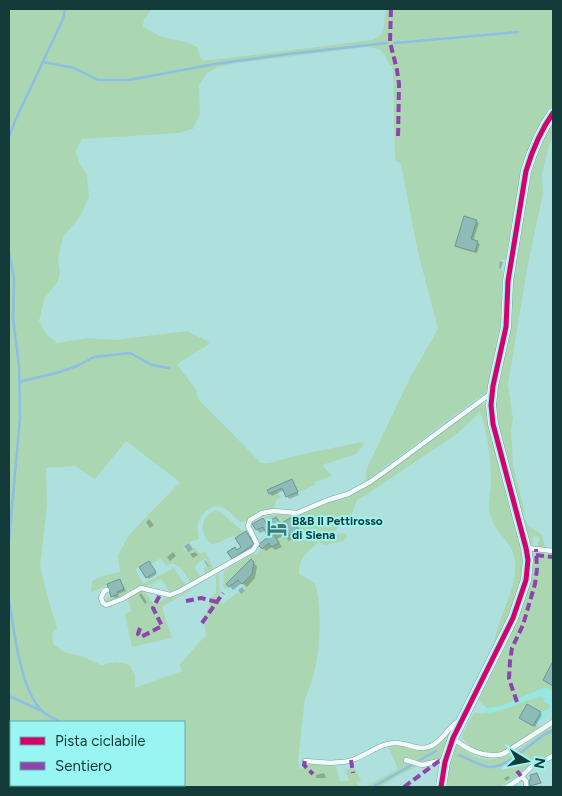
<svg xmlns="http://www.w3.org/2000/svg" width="562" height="796" font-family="Figtree,sans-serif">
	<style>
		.built { fill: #97e7e5 }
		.green { fill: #abd6b2; fill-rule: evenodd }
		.shadow { fill: #0003 }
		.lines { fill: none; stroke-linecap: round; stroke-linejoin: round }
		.stream { stroke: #8cbee6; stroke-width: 2.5 }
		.building { fill: #8ebab8; stroke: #6c9796 }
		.service-casing { stroke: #7aa3a2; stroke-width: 5.5 }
		.tertiary-casing { stroke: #7aa3a2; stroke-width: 11 }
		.service { stroke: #f3fafa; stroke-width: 4.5 }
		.tertiary { stroke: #f3fafa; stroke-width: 10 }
		.quiet { stroke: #8e44ad; stroke-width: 4; stroke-dasharray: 8 4; stroke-linecap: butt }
		.cycleway-casing { stroke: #99f5f2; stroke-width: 8 }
		.cycleway { stroke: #d6006c; stroke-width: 5 }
		.labels { text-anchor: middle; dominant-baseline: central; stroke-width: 4; stroke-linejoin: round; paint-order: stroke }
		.poi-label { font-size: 12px; font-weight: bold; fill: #133b3a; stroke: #99f5f2; text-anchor: start }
	</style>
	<rect width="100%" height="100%" fill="#aee0de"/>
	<!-- built -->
	<path class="built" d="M 553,654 L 553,710 L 505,749 L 481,724 L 487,702 Z"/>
	<!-- green -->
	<path class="green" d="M 9,9 L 152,9 L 144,19 L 143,27 L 162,37 L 186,42 L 197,47 L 200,57 L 204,61 L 372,40 L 378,37 L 383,32 L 386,9 L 553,9 L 553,107 L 521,173 L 506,259 L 501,260 L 499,269 L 503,271 L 502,318 L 487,389 L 486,392 L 366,481 L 366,475 L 367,468 L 411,376 L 438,329 L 418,252 L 401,164 L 395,160 L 393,72 L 392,66 L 390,66 C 384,52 383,48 366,47 L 238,63 L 218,67 L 206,74 L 199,85 L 200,114 L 193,129 L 178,133 L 82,139 L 76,151 L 79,162 L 87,175 L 89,197 L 79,218 L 63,237 L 58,259 L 60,271 L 58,281 L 44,299 L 39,321 L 47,335 L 57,343 L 88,338 L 115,340 L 187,331 L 209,342 L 208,345 L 177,364 L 196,390 L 198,399 L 261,463 C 272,465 284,458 295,456 C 317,451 339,447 361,442 L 364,444 L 356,454 L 322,465 L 332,476 L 315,482 L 315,485 L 298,492 L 292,480 L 267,490 L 269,494 L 277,491 L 281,498 L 276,500 L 274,509 L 261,512 L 251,516 L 247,521 L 241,522 C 234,518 230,510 222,507 C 213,503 200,514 198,523 C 197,528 198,533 199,539 L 189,542 L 183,546 L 186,552 L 195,547 L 200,554 L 205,551 L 214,570 L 205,575 L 204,568 L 209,565 L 205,558 L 196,565 L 195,568 L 201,577 L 191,583 L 180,567 L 172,563 L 166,566 L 161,558 L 151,564 L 149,561 L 135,569 L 143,584 L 174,568 L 186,586 L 175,592 L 170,592 L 161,579 L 146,587 L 141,585 C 129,590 119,599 107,603 L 105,601 L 106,599 L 118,595 L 117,592 L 124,589 L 121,579 L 107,584 L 107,585 L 91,593 L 92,581 L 102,576 L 120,572 L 118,555 L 129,535 L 180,482 L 126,441 L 95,479 L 74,466 L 46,468 L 47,505 L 40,566 L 51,609 L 57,628 L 52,633 L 53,644 L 66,653 L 82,656 L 101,665 L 116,662 L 130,665 L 135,675 L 135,688 L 182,671 L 180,664 L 206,635 L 204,618 L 210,604 L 209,599 L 216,593 L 216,575 L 219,574 L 220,603 L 223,604 L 238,592 L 240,594 L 245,590 L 242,584 L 252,574 L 254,562 L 251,559 L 226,584 L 229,587 L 225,589 L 223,586 L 224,571 L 252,554 L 256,554 L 269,543 L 271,547 L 279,543 L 274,535 L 280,531 L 285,538 L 299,530 L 292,517 L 280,524 L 276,518 L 266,523 L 263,518 C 274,512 283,516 295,515 L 329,502 L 339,500 L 371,484 L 477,407 L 482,404 L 486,406 L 489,425 L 524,561 C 521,592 508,620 494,648 C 495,620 515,596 515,567 C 516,542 496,537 490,514 C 487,505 491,493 491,483 C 491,461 488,433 480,412 L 458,433 L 366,495 L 357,500 L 351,516 L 332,533 L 334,535 L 344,533 L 347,537 L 343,541 L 325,545 L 319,542 C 308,551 298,559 299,574 L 315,583 C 324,614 320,669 305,698 L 298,760 L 300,769 L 304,768 L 311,763 L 336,766 L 340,781 L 349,781 L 345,770 L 355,768 L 361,781 L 356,783 L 360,787 L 9,787 ZM 11,722 L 184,722 L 184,785 L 11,785 Z
		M 553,121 L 553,138 L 549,145 L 542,174 L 543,193 L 527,269 L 508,385 L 513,419 L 511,429 L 513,465 L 524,509 L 524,517 L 528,525 L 542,535 L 545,548 L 537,547 L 540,537 L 534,536 L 532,544 L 530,545 L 497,422 L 495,406 L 514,266 L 530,172 L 542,141 Z
		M 216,510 L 220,512 L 244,532 L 238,536 C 228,535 221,544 211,544 C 199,533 199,517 216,510 Z
		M 532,553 L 533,558 L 535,558 L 534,553 L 553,555 L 553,692 L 545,687 L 501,706 L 487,708 L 480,702 L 479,697 Z
		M 205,582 L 162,607 L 172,638 L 132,647 L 125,614 L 131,611 L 128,598 L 139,590 L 144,590 L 153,603 L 156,604 L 166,598 L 178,596 Z
		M 541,697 L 545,699 L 544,702 L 550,705 L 547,710 L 541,712 L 526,704 L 519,718 L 533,726 L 534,724 L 541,727 C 521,740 499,763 474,749 C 468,745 464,742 462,735 L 474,713 C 502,716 515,702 541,697 Z
		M 454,725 L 443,758 L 427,762 L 399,775 L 380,787 L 365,787 L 398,769 L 388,746 L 396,745 L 426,751 C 440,747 447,736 454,725 Z
		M 553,725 L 553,752 L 529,765 L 516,777 L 499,787 L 445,787 L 454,744 C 465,749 474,758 485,759 C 511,763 532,736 553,725 Z"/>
	<!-- shadow -->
	<path class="shadow" d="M 476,221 L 479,223 L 473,241 L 480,244 L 477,253 L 459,248 L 457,246 Z
		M 500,261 L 503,262 L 501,269 L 499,268 Z
		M 292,481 L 299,495 L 289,499 L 284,490 L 272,496 L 270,493 Z
		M 292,518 L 302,534 L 289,541 L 284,535 L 277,539 L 282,547 L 275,550 L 272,547 L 266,551 L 260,545 L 270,537 L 266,530 L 260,533 L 257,530 L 263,519 L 267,523 L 276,519 L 281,525 Z
		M 149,519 L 154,525 L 150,528 L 146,522 Z
		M 246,532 L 257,548 L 237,562 L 233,558 L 243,547 Z
		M 189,543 L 193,549 L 188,552 L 184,546 Z
		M 173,552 L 176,556 L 170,561 L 167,557 Z
		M 195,552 L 198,555 L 193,558 L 190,554 Z
		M 205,560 L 209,566 L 208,567 L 204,561 Z
		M 251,561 L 257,566 L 255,578 L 247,587 L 242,583 L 233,590 L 228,584 Z
		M 151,565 L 157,574 L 149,579 L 147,577 Z
		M 120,580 L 126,591 L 118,594 L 119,597 L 115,598 L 112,596 Z
		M 242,587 L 245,591 L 241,594 L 238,590 Z
		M 141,593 L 147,602 L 145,604 L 139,595 Z
		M 540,713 L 542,715 L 535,727 L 520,718 Z
		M 520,757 L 522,761 L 519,763 L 516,759 Z
		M 324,773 L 326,778 L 316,778 L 316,775 Z
		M 509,776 L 510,778 L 506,781 L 504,778 Z"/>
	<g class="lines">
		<!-- stream -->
		<path class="stream" d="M 395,43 L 518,32
			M 43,62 L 74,68 L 98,80 L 129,80 L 215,64 L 288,54 L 387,43
			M 9,137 L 15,121 L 63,19 L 65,9
			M 9,252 L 14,279 L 13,318 L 19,366 L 20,418 L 9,540
			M 19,382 L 60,372 L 79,365 L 94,357 L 130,353 L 152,365 L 169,368
			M 9,600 C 14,630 20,686 40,709 C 45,715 54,718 60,722
			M 9,696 L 40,710
			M 459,755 C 465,758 483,766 489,767 C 511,768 533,738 553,730
			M 68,785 L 69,787
			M 373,787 L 436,751"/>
	</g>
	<!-- building -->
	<path class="building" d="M 464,216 L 477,220 L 471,239 L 478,241 L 475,252 L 455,246 Z
		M 292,479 L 298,492 L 286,497 L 282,488 L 269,494 L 267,490 Z
		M 276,517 L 280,524 L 292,517 L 299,530 L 284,538 L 280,531 L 274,535 L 279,543 L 271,547 L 269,543 L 262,549 L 258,545 L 268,537 L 263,527 L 256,530 L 252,524 L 263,518 L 266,523 Z
		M 246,531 L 254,544 L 232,559 L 227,552 L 235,547 L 237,550 L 241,547 L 235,538 Z
		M 251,559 L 254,562 L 252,574 L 242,584 L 238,580 L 229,587 L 226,584 Z
		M 149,561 L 156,572 L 146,578 L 139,567 Z
		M 120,579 L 124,589 L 117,592 L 118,594 L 111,597 L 107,584 Z
		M 553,661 L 553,686 L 543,680 Z
		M 527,704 L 541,712 L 533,726 L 519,718 Z
		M 537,773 L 541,783 L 530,786 L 529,780 L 531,780 L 530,775 Z"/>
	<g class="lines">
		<defs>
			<path id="service" d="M 527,548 L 553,551
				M 107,590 L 104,591 L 101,598 L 103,603 L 106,605 L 122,599 L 141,588 L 170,595 L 180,591 L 253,550 L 257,544 L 248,526 L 250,520 L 262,513 L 274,511 L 297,513 L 328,500 L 348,494 L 370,482 L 387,470 L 490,394
				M 453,738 C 466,749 485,759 503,754 L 553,722
				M 406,760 L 422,765 L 439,761
				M 305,761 C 322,762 339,765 355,759 C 368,754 379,744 394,743 C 407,742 418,752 431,746 C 443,741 449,725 459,721
				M 521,776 L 526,781 L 526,787
				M 507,787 L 518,780 L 531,767 L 553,756"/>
			<path id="tertiary" d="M 441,787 L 445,762 L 453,738 L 513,618 L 526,580 L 528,560 L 526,548 L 493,424 L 491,405 L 493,386 L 506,327 L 508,281 L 526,171 C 532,151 541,130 553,113"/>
		</defs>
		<!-- service casing -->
		<use href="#service" class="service-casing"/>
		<!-- tertiary casing -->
		<use href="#tertiary" class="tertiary-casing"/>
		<!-- service -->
		<use href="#service" class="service"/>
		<!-- tertiary -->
		<use href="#tertiary" class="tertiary"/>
		<!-- quiet -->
		<path class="quiet" d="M 391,9 L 390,42 L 397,70 L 399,84 L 398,140
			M 536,555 L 553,557
			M 186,601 L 201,598 L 217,602
			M 202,623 L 223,593
			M 140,628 L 138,634 L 141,637 L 162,626 L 153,608 L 161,593
			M 517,702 L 509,679 L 510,661 L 512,648 L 523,625 L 535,584 L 537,569 L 536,549
			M 351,760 L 353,773
			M 305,761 L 304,765 L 313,774
			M 517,771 L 521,776
			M 404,787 L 439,761 L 445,762"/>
		<defs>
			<path id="cycleway" d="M 441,787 L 445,762 L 453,738 L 513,618 L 526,580 L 528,560 L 526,548 L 493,424 L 491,405 L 493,386 L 506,327 L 508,281 L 526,171 C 532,151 541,130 553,113"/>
		</defs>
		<!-- cycleway casing -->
		<use href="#cycleway" class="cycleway-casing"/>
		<!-- cycleway -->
		<use href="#cycleway" class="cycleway"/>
	</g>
	<!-- icons -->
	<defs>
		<symbol id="hotel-bare" viewBox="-9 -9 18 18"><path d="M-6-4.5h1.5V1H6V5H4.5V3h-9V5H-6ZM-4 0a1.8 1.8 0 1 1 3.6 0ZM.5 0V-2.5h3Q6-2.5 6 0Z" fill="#497573" stroke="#99f5f2" stroke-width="2.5" paint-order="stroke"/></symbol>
	</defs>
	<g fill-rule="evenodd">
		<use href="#hotel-bare" x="263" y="514" width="28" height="28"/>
	</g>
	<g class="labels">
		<!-- poi labels -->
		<g class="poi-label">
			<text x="292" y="521">B&amp;B Il Pettirosso<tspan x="292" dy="14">di Siena</tspan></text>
		</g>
	</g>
	<!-- border -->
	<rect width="562" height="796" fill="none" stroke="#133b3a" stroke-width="20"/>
	<!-- legend -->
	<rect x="10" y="721" width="175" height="65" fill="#99f5f2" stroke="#63aba8"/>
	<rect x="20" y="737" width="25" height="8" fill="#d6006c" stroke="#63aba8"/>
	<text x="55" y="746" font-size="15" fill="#133b3a">Pista ciclabile</text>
	<rect x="20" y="762" width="25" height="8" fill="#8e44ad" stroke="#63aba8"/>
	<text x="55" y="771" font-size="15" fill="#133b3a">Sentiero</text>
	<!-- north arrow -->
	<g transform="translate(527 761) rotate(100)" stroke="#99f5f2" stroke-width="4" paint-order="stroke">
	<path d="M0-4L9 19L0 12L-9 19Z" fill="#133b3a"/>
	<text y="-8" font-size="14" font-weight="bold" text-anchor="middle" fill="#133b3a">N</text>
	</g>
</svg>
